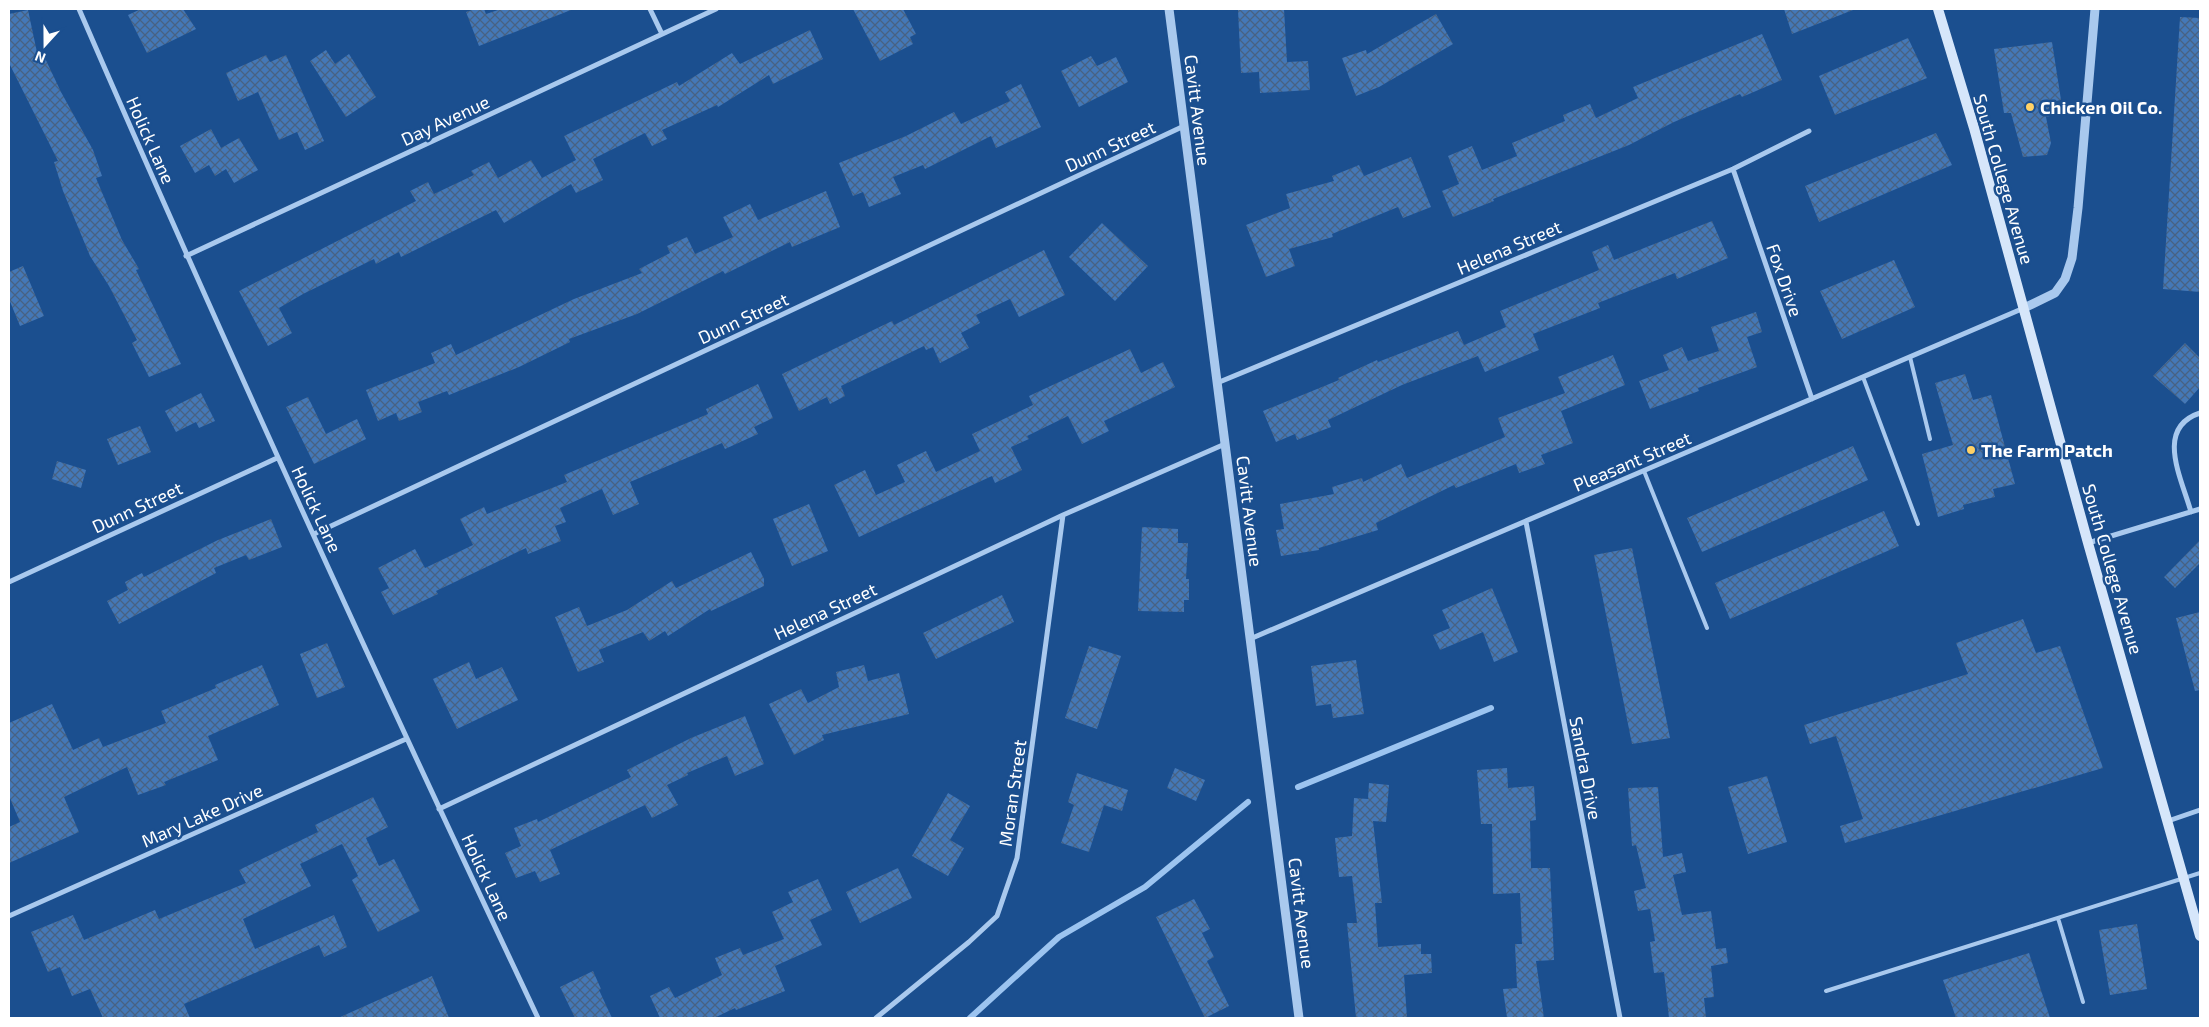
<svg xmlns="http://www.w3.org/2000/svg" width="2209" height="1027" font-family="'Exo 2',sans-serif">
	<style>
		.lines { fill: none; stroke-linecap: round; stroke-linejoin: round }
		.stream { stroke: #9cc4f0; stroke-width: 6 }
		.building { fill: url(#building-cross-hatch) }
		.service { stroke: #a9c9ee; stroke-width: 4 }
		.minor { stroke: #a9c9ee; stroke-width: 5 }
		.tertiary { stroke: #a9c9ee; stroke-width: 9 }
		.secondary { stroke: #d6e6fa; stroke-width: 10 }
		.poi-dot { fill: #ffd166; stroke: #1b4f8f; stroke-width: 2 }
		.labels { text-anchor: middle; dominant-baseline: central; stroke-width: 5; stroke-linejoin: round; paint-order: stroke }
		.poi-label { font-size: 18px; font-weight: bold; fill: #fff; stroke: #1b4f8f; text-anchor: start }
		.street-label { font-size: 18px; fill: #fff; stroke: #1b4f8f }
	</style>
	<defs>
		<pattern id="building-cross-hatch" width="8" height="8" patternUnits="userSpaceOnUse" patternTransform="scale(1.25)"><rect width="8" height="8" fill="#4478b7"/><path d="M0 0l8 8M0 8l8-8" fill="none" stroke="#486282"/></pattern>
	</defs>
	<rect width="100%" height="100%" fill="#1b4f8f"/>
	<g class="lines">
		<!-- stream -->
		<path class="stream" d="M 1298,787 L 1491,708
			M 970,1018 L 1059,937 L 1145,887 L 1248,802"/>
	</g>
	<!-- building -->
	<path class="building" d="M 141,9 L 183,9 L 196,29 L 147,53 L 128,15 Z
		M 475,9 L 484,9 L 486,14 L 501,9 L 571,10 L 479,46 L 466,12 Z
		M 853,9 L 903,9 L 916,34 L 910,37 L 913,44 L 880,61 Z
		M 1255,9 L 1284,9 L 1287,62 L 1308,61 L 1310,90 L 1260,93 L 1259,72 L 1241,73 L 1238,10 Z
		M 1784,9 L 1853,9 L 1853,10 L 1792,34 Z
		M 28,10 L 38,57 L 43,54 L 61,92 L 93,150 L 102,176 L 96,178 L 122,240 L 139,269 L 136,270 L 181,364 L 149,377 L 132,343 L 137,340 L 109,286 L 90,256 L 63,191 L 54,162 L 58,161 L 9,63 L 9,14 Z
		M 1436,14 L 1453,44 L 1379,87 L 1356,96 L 1342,58 L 1366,50 L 1367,54 Z
		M 2180,17 L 2200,18 L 2200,292 L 2163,289 Z
		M 810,30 L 823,59 L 773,84 L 769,75 L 718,107 L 717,105 L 662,130 L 667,139 L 652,146 L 645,133 L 593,159 L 603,180 L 576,193 L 571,184 L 504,223 L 496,210 L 401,257 L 399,252 L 376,264 L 374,259 L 303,294 L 279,308 L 292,333 L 268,346 L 239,291 L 416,201 L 410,191 L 428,182 L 434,194 L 474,175 L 471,171 L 489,162 L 498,178 L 531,160 L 542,178 L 576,160 L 564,136 L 677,82 L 679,86 L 732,53 L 740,64 Z
		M 1762,34 L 1782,80 L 1742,97 L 1740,94 L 1674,122 L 1629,145 L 1493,199 L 1494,201 L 1453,217 L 1442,191 L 1459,184 L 1448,156 L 1472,146 L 1482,170 L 1517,156 L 1512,143 L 1565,121 L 1563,115 L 1590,104 L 1596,118 L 1638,98 L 1633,87 Z
		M 1908,38 L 1927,78 L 1835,115 L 1819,76 Z
		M 2052,42 L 2061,100 L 2056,101 L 2058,114 L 2046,117 L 2051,143 L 2047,155 L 2023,157 L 2011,113 L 2004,113 L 1994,49 Z
		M 326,50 L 335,64 L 349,54 L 376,97 L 346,117 L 310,61 Z
		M 266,55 L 270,62 L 286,55 L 324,141 L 305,150 L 297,132 L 279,140 L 258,92 L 238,101 L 226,73 Z
		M 1091,56 L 1097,66 L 1116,57 L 1128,82 L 1079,107 L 1061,71 Z
		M 1021,84 L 1041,127 L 996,148 L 991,136 L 925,169 L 923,165 L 893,177 L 901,194 L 869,207 L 863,192 L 853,196 L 839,163 L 906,136 L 954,112 L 961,124 L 1010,101 L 1005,92 Z
		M 211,129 L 221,148 L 239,138 L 258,170 L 234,183 L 226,169 L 215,176 L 209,165 L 195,173 L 180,146 Z
		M 1936,133 L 1952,165 L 1819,222 L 1805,186 Z
		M 1411,157 L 1431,207 L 1403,218 L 1398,207 L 1332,234 L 1333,237 L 1289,249 L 1295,266 L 1266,277 L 1246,225 L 1290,208 L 1286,194 L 1334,181 L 1332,176 L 1359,165 L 1364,176 Z
		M 826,191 L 840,227 L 792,247 L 790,242 L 725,274 L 723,271 L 637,314 L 569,339 L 570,342 L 519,367 L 449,395 L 447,391 L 418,402 L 422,412 L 399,421 L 396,413 L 378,421 L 366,390 L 435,363 L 431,353 L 451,344 L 456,355 L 574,299 L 642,273 L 639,269 L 670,253 L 667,246 L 687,237 L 695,254 L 733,237 L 723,217 L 750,204 L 758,220 Z
		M 1712,221 L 1728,258 L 1677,279 L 1675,273 L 1598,303 L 1600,308 L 1533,334 L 1539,350 L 1485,372 L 1478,356 L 1402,385 L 1328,420 L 1331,427 L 1297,440 L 1295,434 L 1276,442 L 1263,411 L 1339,380 L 1338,378 L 1377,360 L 1378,362 L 1458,331 L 1464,345 L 1506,327 L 1500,311 L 1599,270 L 1592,252 L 1608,245 L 1614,260 Z
		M 1102,223 L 1148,266 L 1115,301 L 1069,257 Z
		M 1044,250 L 1065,295 L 1019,317 L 1010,299 L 976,315 L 980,323 L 961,333 L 969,348 L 940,363 L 933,347 L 926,350 L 924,346 L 841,386 L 845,396 L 830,404 L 827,397 L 799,411 L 782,374 L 892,321 L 894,325 Z
		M 1894,260 L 1915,307 L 1842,339 L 1820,291 Z
		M 23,266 L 44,316 L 20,326 L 9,299 L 9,272 Z
		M 1756,312 L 1762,332 L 1747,337 L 1757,367 L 1698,388 L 1699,391 L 1650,409 L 1639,381 L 1669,370 L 1663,355 L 1682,347 L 1688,361 L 1719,351 L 1711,327 Z
		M 2185,343 L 2200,358 L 2200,387 L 2185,404 L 2153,376 Z
		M 1130,349 L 1141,373 L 1163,362 L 1175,387 L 1104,421 L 1109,431 L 1082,444 L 1068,416 L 1027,436 L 1029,439 L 1011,447 L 1022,470 L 995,483 L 992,476 L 859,537 L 834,485 L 865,470 L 876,495 L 905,482 L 897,465 L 926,451 L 936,472 L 980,451 L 972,434 L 1033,405 L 1029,396 Z
		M 1613,355 L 1625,385 L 1561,411 L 1573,443 L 1541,455 L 1545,464 L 1519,473 L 1516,464 L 1456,488 L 1454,485 L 1376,523 L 1378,530 L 1319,548 L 1319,550 L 1281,556 L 1276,530 L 1284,529 L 1280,504 L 1334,494 L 1332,487 L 1362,478 L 1363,482 L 1401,464 L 1407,478 L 1505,437 L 1498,418 L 1565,393 L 1558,377 Z
		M 1965,374 L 1973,400 L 1991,395 L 2015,484 L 1993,489 L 1995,497 L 1963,505 L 1964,509 L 1938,517 L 1922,454 L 1953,445 L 1935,383 Z
		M 758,384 L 773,418 L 754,427 L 758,434 L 725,449 L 722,443 L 630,482 L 639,504 L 613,515 L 602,489 L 560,508 L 566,522 L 555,526 L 561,541 L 528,554 L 526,548 L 436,591 L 438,594 L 393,615 L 381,592 L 389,588 L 378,568 L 415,549 L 425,568 L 473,545 L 460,519 L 484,507 L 487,514 L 567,482 L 564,475 L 708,414 L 706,409 Z
		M 201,393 L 215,421 L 199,428 L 196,422 L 176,432 L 165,411 Z
		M 308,397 L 326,434 L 357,419 L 366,439 L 314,464 L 286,407 Z
		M 140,426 L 151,452 L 118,465 L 107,439 Z
		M 1853,446 L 1868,480 L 1702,552 L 1687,518 Z
		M 57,461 L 86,470 L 81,488 L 52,479 Z
		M 809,504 L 828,551 L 792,566 L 773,519 Z
		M 1884,511 L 1899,546 L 1730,619 L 1715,583 Z
		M 271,519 L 282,547 L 249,560 L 246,555 L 214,568 L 216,573 L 119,624 L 107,601 L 128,590 L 125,582 L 142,573 L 144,577 L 218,540 Z
		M 1142,527 L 1178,529 L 1178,543 L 1188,543 L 1186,579 L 1189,579 L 1189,600 L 1184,600 L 1184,612 L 1138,611 Z
		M 2200,540 L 2200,563 L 2175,588 L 2164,577 Z
		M 1632,548 L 1670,738 L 1632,744 L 1594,555 Z
		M 751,552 L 764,579 L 764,586 L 711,611 L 710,609 L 668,636 L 665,631 L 649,641 L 643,632 L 599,650 L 604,662 L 578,672 L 555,617 L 579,607 L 587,626 L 627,610 L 672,581 L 676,588 Z
		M 1492,588 L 1518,652 L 1494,662 L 1483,632 L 1440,650 L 1433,635 L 1450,628 L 1442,610 Z
		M 1002,595 L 1014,622 L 936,659 L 923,633 Z
		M 2200,612 L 2200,690 L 2195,691 L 2176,618 Z
		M 2023,619 L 2036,653 L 2060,646 L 2103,768 L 1845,843 L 1840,826 L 1863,819 L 1836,736 L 1810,744 L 1804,725 L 1968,674 L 1956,643 Z
		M 327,643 L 345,687 L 317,698 L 300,654 Z
		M 1089,646 L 1121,656 L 1097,729 L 1065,718 Z
		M 1356,660 L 1364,714 L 1333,718 L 1331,704 L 1316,706 L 1311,666 Z
		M 469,662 L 476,679 L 502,667 L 518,700 L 457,729 L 433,679 Z
		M 262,665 L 279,705 L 208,736 L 218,760 L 164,782 L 166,785 L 138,795 L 127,767 L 64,797 L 79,832 L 9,863 L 9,827 L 20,822 L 9,796 L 9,723 L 52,704 L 73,750 L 99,738 L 103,747 L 166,723 L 161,711 L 216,688 L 215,685 Z
		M 864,665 L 868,681 L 899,673 L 909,714 L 822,735 L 824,740 L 794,755 L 769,704 L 801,689 L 808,703 L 839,687 L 836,672 Z
		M 745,716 L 764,764 L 735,776 L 727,756 L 687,773 L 688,775 L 667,785 L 678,805 L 652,818 L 645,805 L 550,850 L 560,874 L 540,882 L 535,871 L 516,878 L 505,853 L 521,846 L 514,828 L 537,819 L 538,822 L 631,777 L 627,770 L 691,738 Z
		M 1175,768 L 1205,780 L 1196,801 L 1167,788 Z
		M 1507,768 L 1508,788 L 1534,786 L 1536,820 L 1530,821 L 1531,868 L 1550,868 L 1554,960 L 1536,961 L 1544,1018 L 1507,1018 L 1503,989 L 1517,988 L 1515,944 L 1522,944 L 1520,893 L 1493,894 L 1492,824 L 1481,824 L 1477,770 Z
		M 1077,773 L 1128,790 L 1122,811 L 1104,805 L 1089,852 L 1061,843 L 1074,805 L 1068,802 Z
		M 1767,776 L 1787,842 L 1748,854 L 1728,787 Z
		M 1369,783 L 1389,785 L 1386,822 L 1373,821 L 1382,903 L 1375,903 L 1378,947 L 1421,944 L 1421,954 L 1431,954 L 1432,973 L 1404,975 L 1407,1018 L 1356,1018 L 1347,923 L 1357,923 L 1352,876 L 1339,877 L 1335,838 L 1352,836 L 1354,798 L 1368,799 Z
		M 1658,787 L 1663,857 L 1682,853 L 1686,872 L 1673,875 L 1682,915 L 1711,911 L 1716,949 L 1726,948 L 1728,963 L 1711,966 L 1714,997 L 1704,998 L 1706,1018 L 1669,1018 L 1664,972 L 1654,973 L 1650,942 L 1655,941 L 1650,909 L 1638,911 L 1634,891 L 1646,888 L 1636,845 L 1632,846 L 1628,788 Z
		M 948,793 L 970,806 L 950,840 L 964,848 L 948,876 L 912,856 Z
		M 373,797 L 388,827 L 366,838 L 379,866 L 394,859 L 420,911 L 378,932 L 352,880 L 358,876 L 342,844 L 300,864 L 311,886 L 243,919 L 255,949 L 334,915 L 347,947 L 324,957 L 319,945 L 184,1004 L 190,1018 L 103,1018 L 90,989 L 72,996 L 60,967 L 48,972 L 31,932 L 73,915 L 84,940 L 155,910 L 159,919 L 246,883 L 239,870 L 318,832 L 315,825 Z
		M 898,868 L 912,898 L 860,923 L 846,892 Z
		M 818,879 L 832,910 L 810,920 L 822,945 L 775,966 L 785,991 L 736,1010 L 735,1008 L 714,1018 L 660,1018 L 650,996 L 669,987 L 675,998 L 722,975 L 715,958 L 740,948 L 743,955 L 784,939 L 772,912 L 793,902 L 788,892 Z
		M 1194,899 L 1210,929 L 1202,933 L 1214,957 L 1207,961 L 1229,1006 L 1205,1018 L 1156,917 Z
		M 2137,924 L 2147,989 L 2110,995 L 2099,930 Z
		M 2029,953 L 2050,1018 L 1956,1018 L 1943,980 Z
		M 593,971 L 601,989 L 599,990 L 612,1018 L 575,1018 L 560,987 Z
		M 432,976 L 449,1018 L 338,1018 Z"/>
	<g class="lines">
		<!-- service -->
		<path class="service" d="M 1910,357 L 1930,439
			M 1863,377 L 1918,524
			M 1644,471 L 1707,628
			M 2058,918 L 2083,1002
			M 1826,991 L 2200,873"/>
		<!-- minor -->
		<path class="minor" d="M 79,9 C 226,348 380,684 538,1018
			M 650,9 L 662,34
			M 1733,169 L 1812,399
			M 186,256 L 716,9
			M 1217,383 L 1733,169 L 1809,131
			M 2191,512 C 2182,479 2154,428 2200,413
			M 1526,522 L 1620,1018
			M 314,534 L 1184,126
			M 2088,543 L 2200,509
			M 9,582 L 277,458
			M 1250,639 L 2024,308
			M 439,809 L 1063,515 L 1225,444
			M 2168,821 L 2200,810
			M 9,916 L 406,739
			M 876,1018 L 969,942 L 997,916 L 1017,858 L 1063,515"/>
		<!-- tertiary -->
		<path class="tertiary" d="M 1169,9 L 1299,1018
			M 2024,308 L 2055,293 L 2065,279 L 2072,258 L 2078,208 L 2095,9"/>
		<!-- secondary -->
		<path class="secondary" d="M 1938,9 L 1974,128 L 2088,543 L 2200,936"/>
	</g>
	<!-- markers -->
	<g class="poi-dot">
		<circle cx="2030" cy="107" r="5"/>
		<circle cx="1971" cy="450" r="5"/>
	</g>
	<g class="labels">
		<!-- poi labels -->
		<g class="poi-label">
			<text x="2040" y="107">Chicken Oil Co.</text>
			<text x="1981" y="450">The Farm Patch</text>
		</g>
		<!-- street labels -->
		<g class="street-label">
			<text transform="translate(1198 110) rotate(83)">Cavitt Avenue</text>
			<text transform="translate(445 120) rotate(-25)">Day Avenue</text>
			<text transform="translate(151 140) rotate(66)">Holick Lane</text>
			<text transform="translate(1110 146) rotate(-25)">Dunn Street</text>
			<text transform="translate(2004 179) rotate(74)">South College Avenue</text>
			<text transform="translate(1509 247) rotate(-23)">Helena Street</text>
			<text transform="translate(1785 280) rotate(71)">Fox Drive</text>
			<text transform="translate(743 318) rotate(-25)">Dunn Street</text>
			<text transform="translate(1632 461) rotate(-23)">Pleasant Street</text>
			<text transform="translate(137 507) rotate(-25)">Dunn Street</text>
			<text transform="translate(317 509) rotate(65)">Holick Lane</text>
			<text transform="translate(1250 511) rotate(83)">Cavitt Avenue</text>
			<text transform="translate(2113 569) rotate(74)">South College Avenue</text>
			<text transform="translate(825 611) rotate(-25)">Helena Street</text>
			<text transform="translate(1586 768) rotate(79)">Sandra Drive</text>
			<text transform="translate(1012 793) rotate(-82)">Moran Street</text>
			<text transform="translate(202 815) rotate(-24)">Mary Lake Drive</text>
			<text transform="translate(487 877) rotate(65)">Holick Lane</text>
			<text transform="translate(1302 913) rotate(83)">Cavitt Avenue</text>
		</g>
	</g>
	<!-- border -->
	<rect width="2209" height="1027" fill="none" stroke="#ffffff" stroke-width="20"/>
	<!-- north arrow -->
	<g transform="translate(45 45) rotate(201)" stroke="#1b4f8f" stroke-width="4" paint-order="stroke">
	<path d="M0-4L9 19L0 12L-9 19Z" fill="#ffffff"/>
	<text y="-8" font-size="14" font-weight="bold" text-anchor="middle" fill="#ffffff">N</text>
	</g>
</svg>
